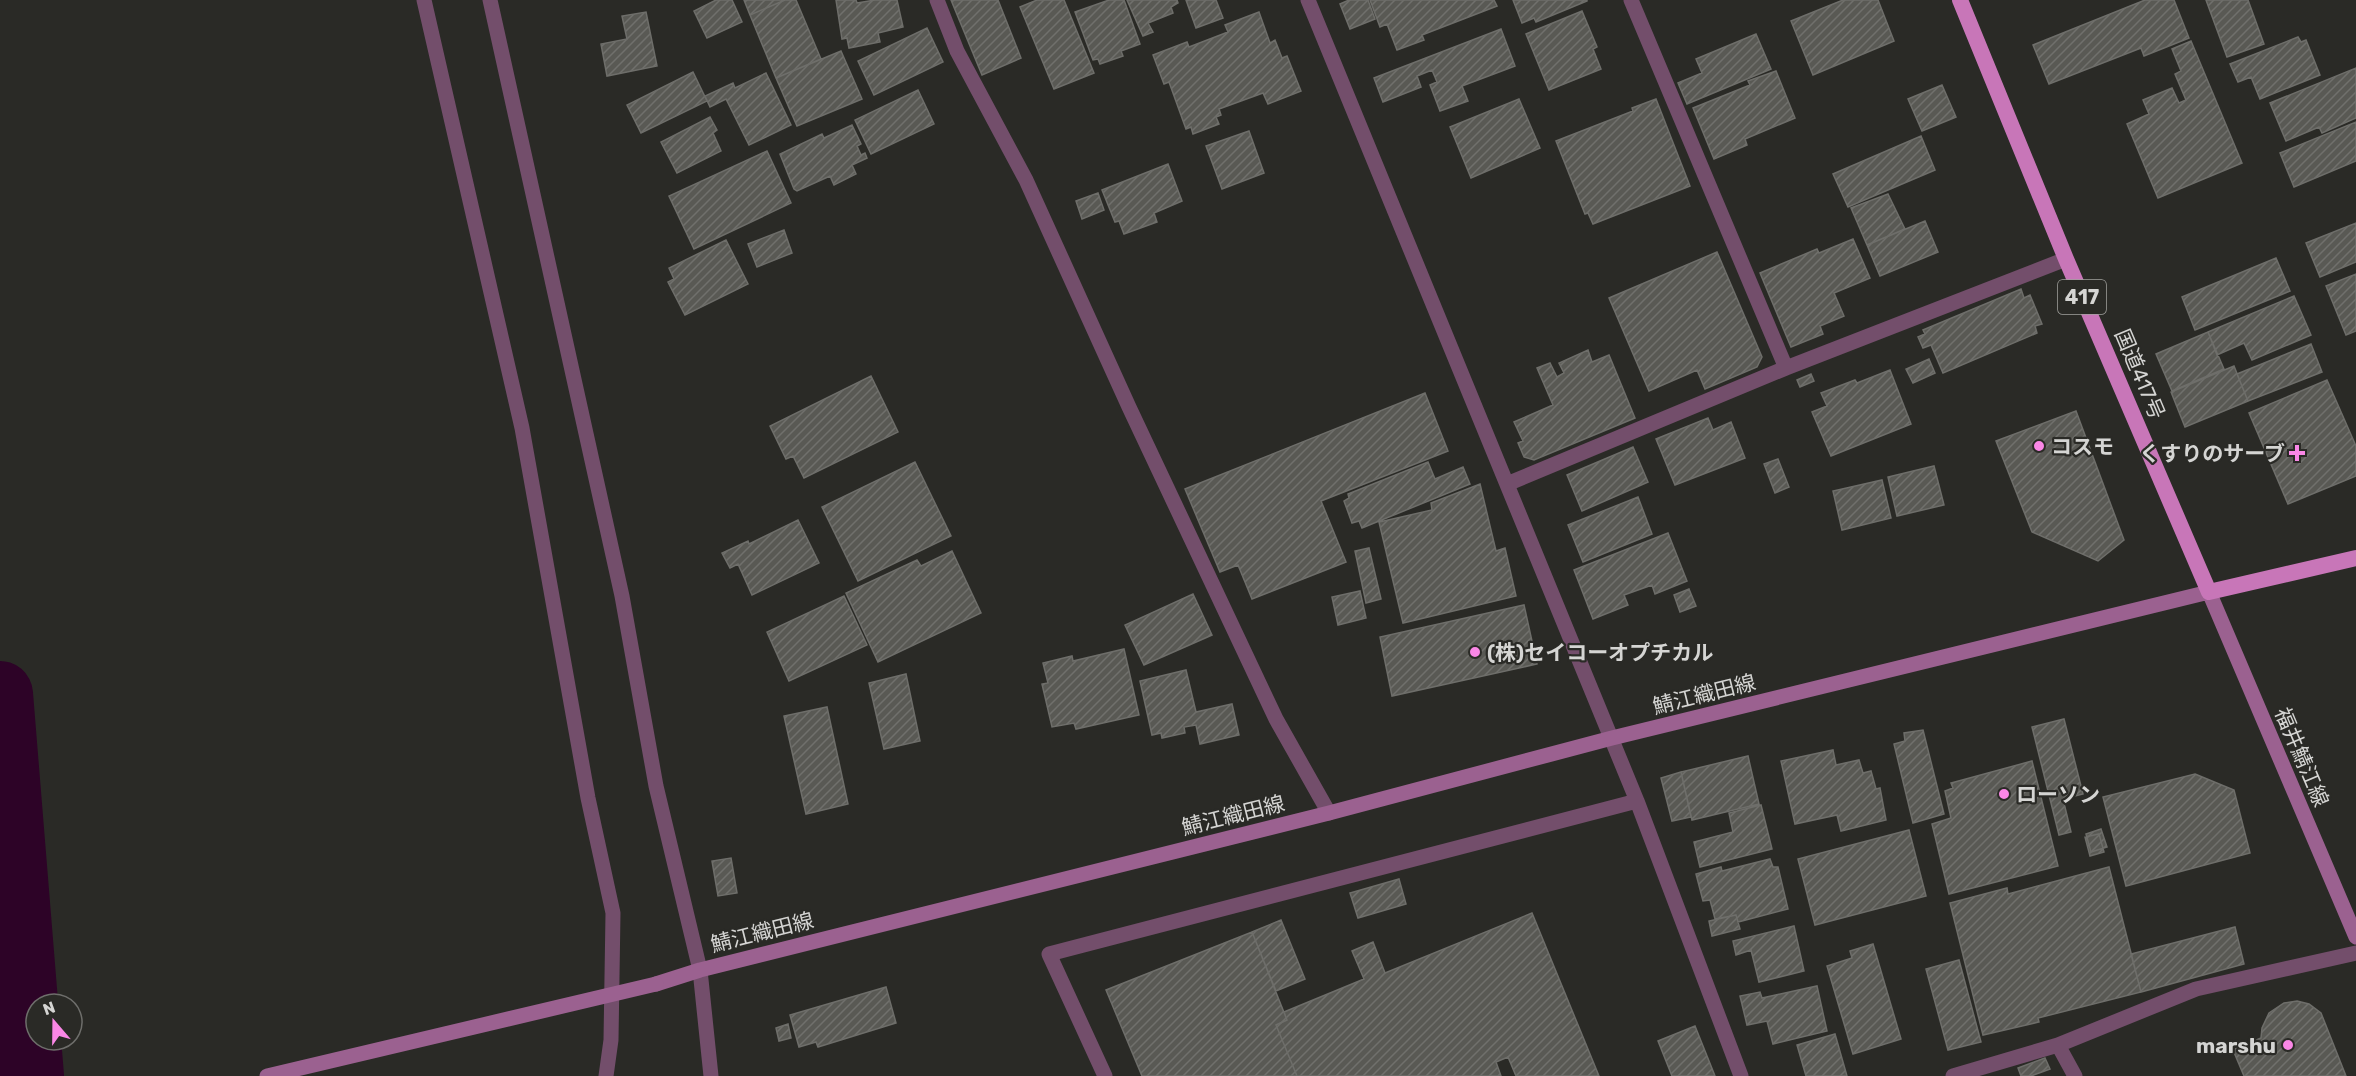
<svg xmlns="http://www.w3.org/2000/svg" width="2356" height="1076" font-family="Rubik,'Noto Sans JP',sans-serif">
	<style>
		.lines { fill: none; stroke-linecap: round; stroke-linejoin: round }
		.river { stroke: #2d0327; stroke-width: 66 }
		.building { fill: url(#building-hatch); stroke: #6e6e6a; stroke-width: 1.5 }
		.minor { stroke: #734e6b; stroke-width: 15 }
		.secondary { stroke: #9b6190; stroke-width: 15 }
		.trunk { stroke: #c876b8; stroke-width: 16 }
		.secondary-bridge { stroke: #9b6190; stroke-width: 15 }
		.poi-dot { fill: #fa87e6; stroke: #2a2a26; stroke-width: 2 }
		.labels { text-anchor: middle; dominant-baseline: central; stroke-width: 4.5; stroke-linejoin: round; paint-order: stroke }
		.shield { fill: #2a2a26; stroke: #a2a29f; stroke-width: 1.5 }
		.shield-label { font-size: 20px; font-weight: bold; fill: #d5d5d3 }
		.street-label { font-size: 21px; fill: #d5d5d3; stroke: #2a2a26 }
		.poi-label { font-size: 21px; font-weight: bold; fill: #d5d5d3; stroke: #2a2a26; text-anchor: start }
	</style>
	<defs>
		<pattern id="building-hatch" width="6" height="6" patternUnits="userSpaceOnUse" patternTransform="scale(1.5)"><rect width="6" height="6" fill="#595954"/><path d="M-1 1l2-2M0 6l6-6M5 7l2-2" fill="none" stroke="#70706c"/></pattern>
	</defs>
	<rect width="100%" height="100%" fill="#2a2a26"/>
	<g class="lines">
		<!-- river -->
		<path class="river" d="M 0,694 L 31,1076"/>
	</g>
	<!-- building -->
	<path class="building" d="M 716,0 L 732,0 L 742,22 L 707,38 L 694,11 Z
		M 744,0 L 785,0 L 750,15 Z
		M 785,0 L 796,0 L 821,59 L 776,78 L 750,15 Z
		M 836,0 L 856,0 L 857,3 L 875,0 L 897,0 L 903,27 L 878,33 L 880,42 L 849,48 L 847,38 L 842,39 Z
		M 951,0 L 998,0 L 1021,58 L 982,75 Z
		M 1037,0 L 1064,0 L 1094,73 L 1054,89 L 1020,7 Z
		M 1109,0 L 1124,0 L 1140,44 L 1121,51 L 1123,56 L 1100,64 L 1098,59 L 1093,60 L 1075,12 Z
		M 1127,0 L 1177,0 L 1178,3 L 1171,7 L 1173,13 L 1148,23 L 1153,32 L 1143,36 Z
		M 1186,0 L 1216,0 L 1223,18 L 1196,28 Z
		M 1349,0 L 1368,0 L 1375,19 L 1350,29 L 1340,4 Z
		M 1370,0 L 1494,0 L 1497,6 L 1422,35 L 1424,40 L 1397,50 L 1387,24 L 1380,27 Z
		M 1513,0 L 1587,0 L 1587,1 L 1536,22 L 1534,18 L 1522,23 Z
		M 1843,0 L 1878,0 L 1894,41 L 1813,75 L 1791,21 Z
		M 2145,0 L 2174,0 L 2189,38 L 2144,56 L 2141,48 L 2049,84 L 2033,45 Z
		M 2206,0 L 2248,0 L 2264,44 L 2227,57 Z
		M 1582,11 L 1597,47 L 1593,49 L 1601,69 L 1549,90 L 1526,34 Z
		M 646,12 L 657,66 L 607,76 L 601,44 L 627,39 L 622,16 Z
		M 1259,12 L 1270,43 L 1275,40 L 1282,58 L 1287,56 L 1301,91 L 1268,104 L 1263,93 L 1219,109 L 1221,115 L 1216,117 L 1219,124 L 1193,134 L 1191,127 L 1186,129 L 1169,82 L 1164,84 L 1153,55 L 1187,42 L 1189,47 L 1228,32 L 1225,25 Z
		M 927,28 L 943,62 L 874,95 L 858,61 Z
		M 1501,29 L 1515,66 L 1462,86 L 1468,101 L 1440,111 L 1430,85 L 1437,82 L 1432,70 L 1417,76 L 1421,87 L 1383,102 L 1374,78 Z
		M 1756,34 L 1771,69 L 1687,104 L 1678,83 L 1702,73 L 1696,59 Z
		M 2298,37 L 2301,42 L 2306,40 L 2320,75 L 2260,99 L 2251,77 L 2238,82 L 2230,64 Z
		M 2191,41 L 2242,163 L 2158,198 L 2127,124 L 2149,114 L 2143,100 L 2172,88 L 2179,103 L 2186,100 L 2175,74 L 2181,71 L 2172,49 Z
		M 841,51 L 862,99 L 797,126 L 776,78 Z
		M 2356,68 L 2356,118 L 2322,133 L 2319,127 L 2286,141 L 2270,103 Z
		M 1776,71 L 1795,118 L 1745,139 L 1747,145 L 1714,159 L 1693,108 L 1750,85 L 1748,81 Z
		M 693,72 L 707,101 L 641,133 L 627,105 Z
		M 766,73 L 791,125 L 749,145 L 726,99 L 710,107 L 705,96 L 733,83 L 735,88 Z
		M 1942,85 L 1956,117 L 1922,131 L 1908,99 Z
		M 918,90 L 934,124 L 871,154 L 855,120 Z
		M 1519,99 L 1540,148 L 1471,178 L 1450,127 Z
		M 1656,99 L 1690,186 L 1593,224 L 1588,213 L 1585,214 L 1556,141 L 1633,111 L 1632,108 Z
		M 710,117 L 717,130 L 713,133 L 721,151 L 677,173 L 661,142 Z
		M 2356,122 L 2356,161 L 2294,187 L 2280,153 Z
		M 852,125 L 861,144 L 857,146 L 861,155 L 865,153 L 867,158 L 852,165 L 856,174 L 834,185 L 830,176 L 797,191 L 794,189 L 780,154 L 822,134 L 824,138 Z
		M 1249,131 L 1264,173 L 1222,189 L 1206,146 Z
		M 1921,136 L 1935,170 L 1848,207 L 1833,174 Z
		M 767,151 L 791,203 L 694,249 L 669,196 Z
		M 1168,164 L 1182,201 L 1154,213 L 1157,222 L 1124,234 L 1119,221 L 1115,222 L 1102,190 Z
		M 1098,193 L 1104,210 L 1082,219 L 1076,201 Z
		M 1888,194 L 1905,229 L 1867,245 L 1851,208 Z
		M 1925,221 L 1938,252 L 1880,276 L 1867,245 Z
		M 2356,223 L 2356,262 L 2320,277 L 2306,243 Z
		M 784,230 L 792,253 L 757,267 L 748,244 Z
		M 1853,239 L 1870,278 L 1834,293 L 1844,316 L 1820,326 L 1823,334 L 1791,347 L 1760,273 L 1817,249 L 1819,253 Z
		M 726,240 L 748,284 L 685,315 L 668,282 L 674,279 L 669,268 Z
		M 1717,252 L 1762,357 L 1757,367 L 1705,389 L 1697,370 L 1649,391 L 1609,298 Z
		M 2276,258 L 2290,291 L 2195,330 L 2182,297 Z
		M 2356,274 L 2356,331 L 2346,335 L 2326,286 Z
		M 2021,289 L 2024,298 L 2030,295 L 2042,324 L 2035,326 L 2037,333 L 1943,373 L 1931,345 L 1923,348 L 1918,337 L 1925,334 L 1923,330 Z
		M 2294,296 L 2311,335 L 2252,360 L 2244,343 L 2217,355 L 2208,332 Z
		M 2208,332 L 2224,369 L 2172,391 L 2156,354 Z
		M 2311,344 L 2322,372 L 2248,401 L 2237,374 Z
		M 1588,350 L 1592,362 L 1609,355 L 1635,418 L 1534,460 L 1524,457 L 1518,443 L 1523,441 L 1514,422 L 1553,405 L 1537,368 L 1550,363 L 1557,377 L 1564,373 L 1559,363 Z
		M 1929,359 L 1935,373 L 1913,383 L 1906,369 Z
		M 2234,366 L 2248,401 L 2185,427 L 2171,392 Z
		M 1890,370 L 1911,424 L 1831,456 L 1812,412 L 1827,406 L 1821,393 L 1855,380 L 1857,383 Z
		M 1811,374 L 1814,381 L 1800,387 L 1797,380 Z
		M 871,376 L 898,432 L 804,478 L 793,456 L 786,459 L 770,426 Z
		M 2327,380 L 2356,446 L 2356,476 L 2288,504 L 2249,413 Z
		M 1425,393 L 1448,451 L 1321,501 L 1346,562 L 1252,599 L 1238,565 L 1220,572 L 1185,489 Z
		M 2076,411 L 2124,540 L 2098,561 L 2032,532 L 1996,441 Z
		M 1708,418 L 1713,430 L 1731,422 L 1745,458 L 1675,485 L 1656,439 Z
		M 1633,447 L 1648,482 L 1582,511 L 1567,475 Z
		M 1778,459 L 1789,487 L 1775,493 L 1764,464 Z
		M 915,462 L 951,536 L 858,581 L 822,507 Z
		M 1428,462 L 1435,479 L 1463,467 L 1470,484 L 1362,528 L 1359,521 L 1352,523 L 1344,501 L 1349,498 L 1348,494 Z
		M 1934,466 L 1944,505 L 1897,516 L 1888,477 Z
		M 1882,480 L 1891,518 L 1842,530 L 1833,491 Z
		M 1480,484 L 1496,551 L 1505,548 L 1516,596 L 1403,623 L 1379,522 L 1432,510 L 1431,503 Z
		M 1638,497 L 1652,534 L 1583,562 L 1568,525 Z
		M 798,520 L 819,563 L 752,595 L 738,564 L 730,568 L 722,553 L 748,541 L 749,544 Z
		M 1668,533 L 1687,581 L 1655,594 L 1652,585 L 1624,595 L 1628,605 L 1593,619 L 1574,570 Z
		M 1369,548 L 1381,599 L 1366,603 L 1355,551 Z
		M 952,551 L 981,613 L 878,662 L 846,593 L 917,560 L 921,566 Z
		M 1689,589 L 1696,606 L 1680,612 L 1674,595 Z
		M 1360,591 L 1366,618 L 1338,625 L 1332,597 Z
		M 1193,594 L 1212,635 L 1144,665 L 1125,625 Z
		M 844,596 L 867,645 L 789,681 L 767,632 Z
		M 1524,605 L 1537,664 L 1392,696 L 1380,637 Z
		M 1124,649 L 1139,715 L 1076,729 L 1074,723 L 1052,727 L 1042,684 L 1048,683 L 1043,663 L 1072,656 L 1073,661 Z
		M 1186,670 L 1196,712 L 1232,704 L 1239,735 L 1200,744 L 1196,725 L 1184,727 L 1185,733 L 1162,738 L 1161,733 L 1152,735 L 1140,681 Z
		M 906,674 L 920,741 L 884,749 L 869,683 Z
		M 827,707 L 848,804 L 806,814 L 784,716 Z
		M 2064,719 L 2083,794 L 2063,799 L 2071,832 L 2059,835 L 2032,727 Z
		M 1923,730 L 1944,814 L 1913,823 L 1894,744 L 1905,741 L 1904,733 Z
		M 1833,750 L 1836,765 L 1859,760 L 1863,773 L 1871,771 L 1876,789 L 1880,788 L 1886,820 L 1841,831 L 1837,815 L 1795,824 L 1781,761 Z
		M 1748,756 L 1759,804 L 1692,820 L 1681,772 Z
		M 2032,761 L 2058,866 L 1949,894 L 1932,824 L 1951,818 L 1945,791 L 1953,788 L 1951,783 Z
		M 1681,772 L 1691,817 L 1672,821 L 1661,778 Z
		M 2195,774 L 2234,790 L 2250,853 L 2126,886 L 2103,797 Z
		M 1761,805 L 1772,849 L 1700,867 L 1694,842 L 1733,832 L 1729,813 Z
		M 2101,829 L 2107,847 L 2091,852 L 2086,834 Z
		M 1909,830 L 1926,896 L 1815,925 L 1798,859 Z
		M 2099,834 L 2104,852 L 2090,856 L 2085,837 Z
		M 731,858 L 737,893 L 718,896 L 712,861 Z
		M 1770,859 L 1773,867 L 1778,867 L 1788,909 L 1738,922 L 1736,915 L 1715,919 L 1710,900 L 1703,901 L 1696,874 L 1721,867 L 1722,871 Z
		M 2109,867 L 2141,992 L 2038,1018 L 2039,1022 L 1983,1035 L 1950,903 L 2007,888 L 2008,894 Z
		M 1399,879 L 1406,904 L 1358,918 L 1350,893 Z
		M 1532,913 L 1599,1076 L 1516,1076 L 1508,1057 L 1496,1062 L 1501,1076 L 1297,1076 L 1276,1025 L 1287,1020 L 1284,1012 L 1364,979 L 1352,951 L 1373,942 L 1385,973 Z
		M 1736,915 L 1740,929 L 1712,936 L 1709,921 Z
		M 1281,920 L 1305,979 L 1276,991 L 1252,932 Z
		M 1794,926 L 1804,971 L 1759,982 L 1751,950 L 1736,955 L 1733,941 Z
		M 2235,927 L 2244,964 L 2141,992 L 2131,954 Z
		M 1252,932 L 1287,1020 L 1276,1025 L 1297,1076 L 1142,1076 L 1106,990 Z
		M 1873,944 L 1901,1039 L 1853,1054 L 1827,966 L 1852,958 L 1850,951 Z
		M 1959,960 L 1981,1042 L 1948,1050 L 1926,969 Z
		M 1817,986 L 1827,1031 L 1773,1044 L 1767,1021 L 1747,1025 L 1740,996 L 1760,992 L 1762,998 Z
		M 886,987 L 896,1023 L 818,1047 L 816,1042 L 799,1047 L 790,1015 Z
		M 2297,1001 L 2309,1004 L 2321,1013 L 2346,1076 L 2244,1076 L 2233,1050 L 2261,1038 L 2262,1028 L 2269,1013 L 2284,1003 Z
		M 788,1024 L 791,1038 L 779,1041 L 776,1028 Z
		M 1695,1026 L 1715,1076 L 1672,1076 L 1658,1041 Z
		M 1835,1034 L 1847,1076 L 1806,1076 L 1797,1045 Z
		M 2045,1058 L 2050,1069 L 2031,1076 L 2021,1076 L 2018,1068 Z"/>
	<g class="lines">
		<!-- minor -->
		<path class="minor" d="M 424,0 L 522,428 L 588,798 L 613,913 L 611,1040 L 606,1076
			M 490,0 L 622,596 L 656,786 L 700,970 L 711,1076
			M 937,0 L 957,51 L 1026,180 L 1129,407 L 1276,719 L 1329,813
			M 1308,0 L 1637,801 L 1741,1076
			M 1631,0 L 1786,368
			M 1507,484 L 1786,368 L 2066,259
			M 2058,1045 L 2075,1076
			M 1105,1076 L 1049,954 L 1637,801
			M 1953,1076 L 2058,1045 L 2196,989 L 2356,953"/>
		<!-- secondary -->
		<path class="secondary" d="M 656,984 L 700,970 L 1329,813 L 1612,738 L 2209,592 L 2356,937"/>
		<!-- trunk -->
		<path class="trunk" d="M 1960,0 L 2066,259 L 2209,592 L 2356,558"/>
		<!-- secondary-bridge -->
		<path class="secondary-bridge" d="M 267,1076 L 656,984"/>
	</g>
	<!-- markers -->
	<g class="poi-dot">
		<circle cx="2039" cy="446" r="6"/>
		<path d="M2294 444h6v6h6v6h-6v6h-6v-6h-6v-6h6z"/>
		<circle cx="1475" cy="652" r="6"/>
		<circle cx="2004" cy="794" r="6"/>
		<circle cx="2288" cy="1045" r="6"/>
	</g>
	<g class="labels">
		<!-- shield labels -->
		<rect class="shield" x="2058" y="280" width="48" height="34" rx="4.5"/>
		<g class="shield-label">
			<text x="2082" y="297">417</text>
		</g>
		<!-- street labels -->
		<g class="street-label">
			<text transform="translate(2140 374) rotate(67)">国道417号</text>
			<text transform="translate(1704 694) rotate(-14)">鯖江織田線</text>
			<text transform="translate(2302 757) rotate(67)">福井鯖江線</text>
			<text transform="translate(1233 815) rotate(-14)">鯖江織田線</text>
			<text transform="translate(762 932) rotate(-14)">鯖江織田線</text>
		</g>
		<!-- poi labels -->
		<g class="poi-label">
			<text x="2051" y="446">コスモ</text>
			<text x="2285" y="453" text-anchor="end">くすりのサーブ</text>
			<text x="1487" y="652">(株)セイコーオプチカル</text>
			<text x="2016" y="794">ローソン</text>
			<text x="2276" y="1045" text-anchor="end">marshu</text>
		</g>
	</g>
	<!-- north arrow -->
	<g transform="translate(54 1022) rotate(340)"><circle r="28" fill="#2a2a26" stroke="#6e6e6b" stroke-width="1.5"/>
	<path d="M0-4.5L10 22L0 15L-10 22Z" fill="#fa87e6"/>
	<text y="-9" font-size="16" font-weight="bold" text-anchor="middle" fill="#d5d5d3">N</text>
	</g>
</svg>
